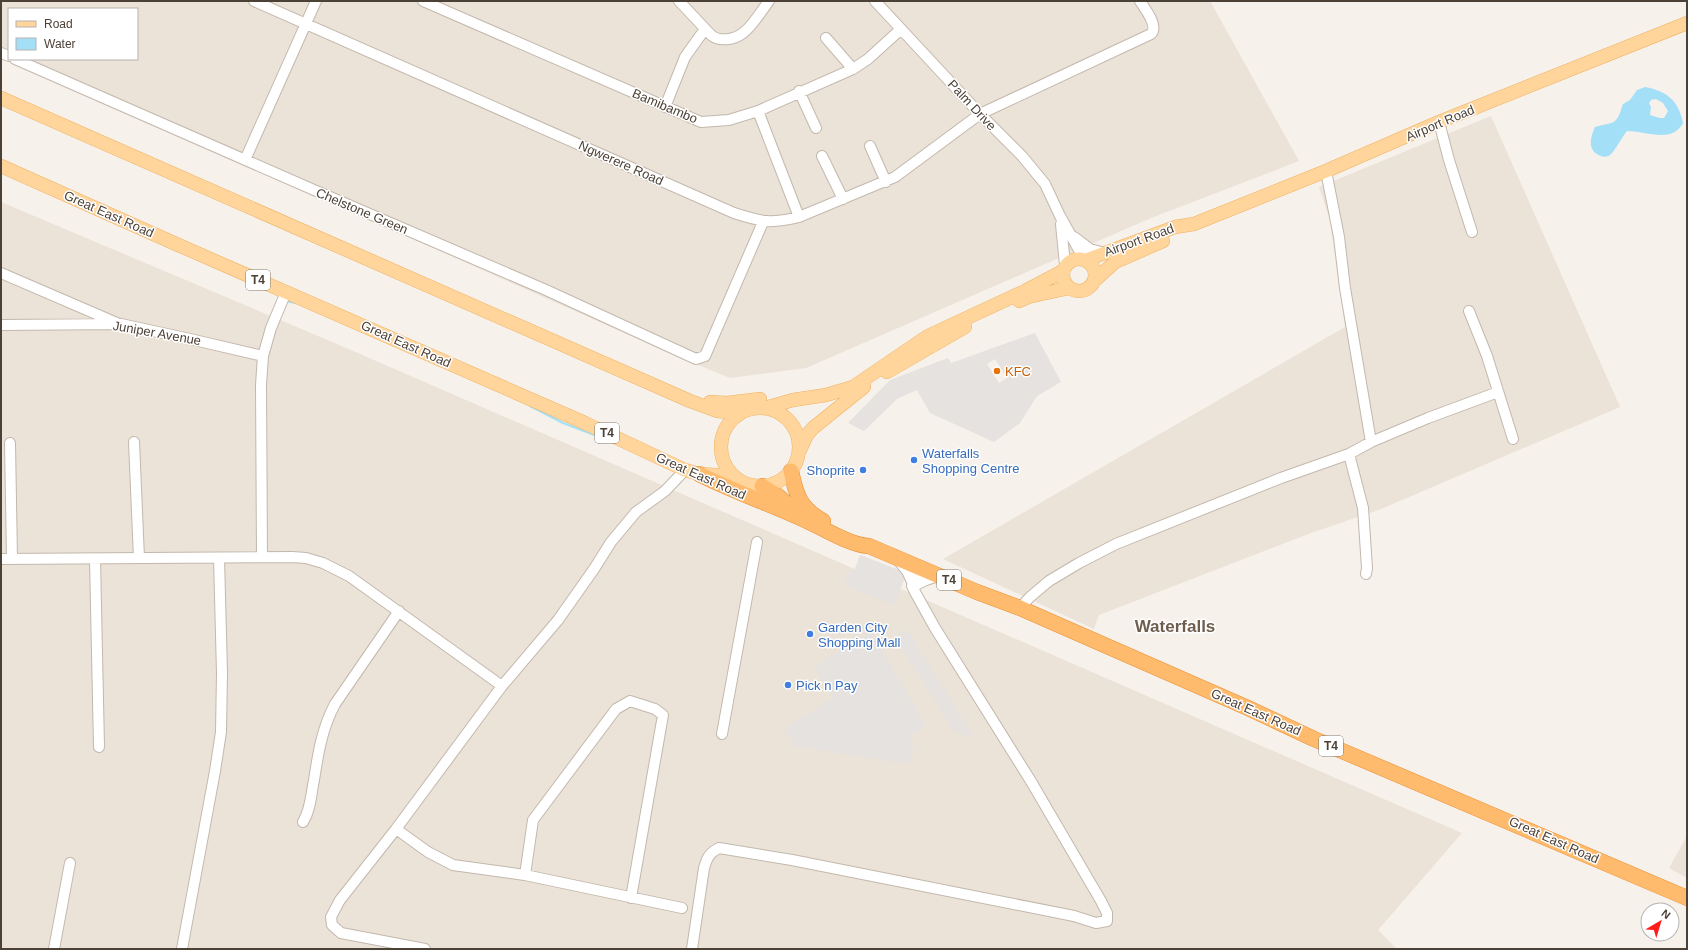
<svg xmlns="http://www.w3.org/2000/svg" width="1688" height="950" font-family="Helvetica,sans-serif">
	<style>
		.residential { fill: #ebe2d8; fill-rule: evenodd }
		.parking { fill: #e5e2df; fill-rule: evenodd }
		.water { fill: #a3e0f7; fill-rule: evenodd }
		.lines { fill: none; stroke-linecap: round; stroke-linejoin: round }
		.stream { stroke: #a3e0f7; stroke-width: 2 }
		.minor-casing { stroke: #c3b8ac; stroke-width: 12 }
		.major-casing { stroke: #efb160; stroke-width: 14 }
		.highway-casing { stroke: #eb8e30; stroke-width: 16 }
		.minor { stroke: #fff; stroke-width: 10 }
		.major { stroke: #ffd59b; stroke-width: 13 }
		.highway { stroke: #ffbb6d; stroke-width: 15 }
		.food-dot { fill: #e8710a; stroke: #fff; stroke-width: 1.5 }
		.shop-dot { fill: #3f7fe0; stroke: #fff; stroke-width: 1.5 }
		.labels { text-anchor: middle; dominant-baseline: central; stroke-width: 3; stroke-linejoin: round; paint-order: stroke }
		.shield { fill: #fff; stroke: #827a73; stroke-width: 1 }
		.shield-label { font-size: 12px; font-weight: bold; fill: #4c4137 }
		.street-label { font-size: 13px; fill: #4c4137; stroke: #fff }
		.food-label { font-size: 13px; fill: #c56008; stroke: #fff; text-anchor: start }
		.shop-label { font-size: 13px; fill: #366cbe; stroke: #fff; text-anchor: start }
		.district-label { font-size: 17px; font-weight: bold; fill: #6f5d4d; stroke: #fff }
	</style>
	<rect width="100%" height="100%" fill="#f6f1eb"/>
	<!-- residential -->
	<path class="residential" d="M 1,1 L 1210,1 L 1299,161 L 1151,218 L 806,368 L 730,378 L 676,356 L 1,56 ZM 9,9 L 137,9 L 137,59 L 9,59 Z
		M 1491,116 L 1620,407 L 1381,509 L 1311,533 L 1099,615 L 1094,629 L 943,559 L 1345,327 L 1330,220 L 1319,187 Z
		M 1,202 L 344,347 L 1462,833 L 1378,930 L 1397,949 L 1,949 Z
		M 1687,836 L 1687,878 L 1669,868 Z"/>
	<!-- parking -->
	<path class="parking" d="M 1035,333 L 1061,382 L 1037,396 L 1020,423 L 994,442 L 930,413 L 917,390 L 897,399 L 864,431 L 848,423 L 890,380 L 948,358 L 951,363 ZM 995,359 L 1007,378 L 999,383 L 987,364 Z
		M 860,555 L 907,573 L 894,605 L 844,585 L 850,570 L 854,571 Z
		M 907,629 L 974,737 L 955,733 L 895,637 Z
		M 871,631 L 926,725 L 912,735 L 913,751 L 909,764 L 794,746 L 784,729 L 832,698 L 814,667 Z"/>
	<!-- water -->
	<path class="water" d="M 1645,87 C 1667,91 1679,101 1683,123 C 1672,144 1645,131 1627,131 C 1622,137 1615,151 1610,155 C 1607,157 1604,157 1601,156 C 1587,151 1590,138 1595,127 C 1616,121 1616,126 1623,104 L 1630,100 L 1637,90 ZM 1656,99 L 1663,103 L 1668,111 L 1664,118 L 1660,118 L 1650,115 L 1651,107 L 1649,103 L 1651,100 Z"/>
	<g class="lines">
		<!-- stream -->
		<path class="stream" d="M 289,302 L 297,303
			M 530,406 L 563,423 L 597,436"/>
		<defs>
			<path id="minor" d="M 254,1 L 734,213 C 762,222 770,224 799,217 L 895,177 L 980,114 L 1151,34 C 1159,26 1145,9 1140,1
				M 423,1 L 701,122 L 729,120 L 758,111 L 853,69 L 868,59 L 901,29
				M 679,1 L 711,35 C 719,42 734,40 743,33 C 752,27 762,10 769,1
				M 875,1 L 980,114 L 1022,156 L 1045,184 L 1060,216 L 1084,259
				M 826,38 L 853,69
				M 1,53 L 9,56
				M 15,59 L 314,190 L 546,290 L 696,359 L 705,356 L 763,222
				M 799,91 L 816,128
				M 665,107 L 685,57 L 705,29
				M 758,111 L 799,217
				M 1439,122 L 1449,160 L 1472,232
				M 870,146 L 886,182
				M 822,156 L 843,199
				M 245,160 L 316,1
				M 1326,171 L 1339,237 L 1345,288 L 1371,442
				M 1061,224 L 1065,265
				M 1074,237 L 1090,249 L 1105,253
				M 1,273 L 117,323
				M 1469,311 L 1487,356 L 1513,439
				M 1,325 L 121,324 L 190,339 L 263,356
				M 134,442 L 139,558
				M 10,443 L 12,559
				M 1349,454 L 1363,508 L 1367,568 L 1366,574
				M 262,556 L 261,385 L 263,356 L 271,328 L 286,292
				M 1,559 L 292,557 L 306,558 L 323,563 L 349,576 L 502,686
				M 95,559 L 99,747
				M 898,560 L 907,571 L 913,584
				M 918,584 L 926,580 L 938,576
				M 1020,608 L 1030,597 L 1049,581 L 1079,563 L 1116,544 L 1281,478 L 1349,454 L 1371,442 L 1428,418 L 1498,392
				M 722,734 L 757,542
				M 303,822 C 311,809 311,794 314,780 C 318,754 322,728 335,704 L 399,611
				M 396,829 L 428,852 L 453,865 L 525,875 L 682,908
				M 525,875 L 533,820 L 616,709 L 630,701 L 655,709 L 663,715 L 631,898
				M 54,949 L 70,863
				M 182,949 L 215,771 L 221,732 L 222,673 L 219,558
				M 425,949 L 341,933 L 332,925 L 331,917 L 340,900 L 396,829 L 502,686 L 558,620 L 594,569 L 611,542 L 636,512 L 665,491 L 685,470
				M 692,949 L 704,868 C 707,858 709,853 719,848 L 792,860 L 1074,916 L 1096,923 L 1107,921 L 1107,913 L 1101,901 L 1032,783 L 935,628 L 915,592 L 912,586 L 920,568"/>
			<path id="major" d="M 1,98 L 690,401 L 717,411 L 740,413
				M 1,166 L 176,244 L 585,423 L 685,470 L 699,474 L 733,476
				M1063 275a16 16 0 1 1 32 0a16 16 0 1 1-32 0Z
				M 1086,260 L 1175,227 L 1194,224 L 1326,171 L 1439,122 L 1687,23
				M 1094,281 L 1115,262 L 1163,241
				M 1019,301 L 1028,297 L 1069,288
				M 887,372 L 965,327
				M 710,402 L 727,403 L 760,399
				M 765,408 L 793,400 L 826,395 L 853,387 L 928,336 L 1025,291 L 1063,271
				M721 447a39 39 0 1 1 78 0a39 39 0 1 1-78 0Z
				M 799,452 L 807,435 L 813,428 L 864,387"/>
			<path id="highway" d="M 791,471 C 796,495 800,508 823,521
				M 699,474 C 735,492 773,505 809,522 C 827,530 850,545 869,546 L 977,592 L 1020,608 L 1248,708 L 1314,739 L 1687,898
				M 762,486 L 778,496 L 796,512"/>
		</defs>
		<!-- minor casing -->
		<use href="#minor" class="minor-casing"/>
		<!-- major casing -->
		<use href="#major" class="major-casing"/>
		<!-- highway casing -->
		<use href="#highway" class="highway-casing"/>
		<!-- minor -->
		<use href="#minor" class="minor"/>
		<!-- major -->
		<use href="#major" class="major"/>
		<!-- highway -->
		<use href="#highway" class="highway"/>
	</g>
	<!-- markers -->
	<circle class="food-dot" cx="997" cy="371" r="4"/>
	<g class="shop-dot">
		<circle cx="914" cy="460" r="4"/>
		<circle cx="863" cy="470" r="4"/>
		<circle cx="810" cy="634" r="4"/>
		<circle cx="788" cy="685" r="4"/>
	</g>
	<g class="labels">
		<!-- shield labels -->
		<g class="shield">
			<rect x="246" y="270" width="24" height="20" rx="3"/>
			<rect x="595" y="423" width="24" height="20" rx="3"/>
			<rect x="937" y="570" width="24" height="20" rx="3"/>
			<rect x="1319" y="736" width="24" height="20" rx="3"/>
		</g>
		<g class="shield-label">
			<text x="258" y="280">T4</text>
			<text x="607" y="433">T4</text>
			<text x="949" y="580">T4</text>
			<text x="1331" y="746">T4</text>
		</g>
		<!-- street labels -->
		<g class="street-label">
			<text transform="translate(972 105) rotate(47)">Palm Drive</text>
			<text transform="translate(665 106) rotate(23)">Bamibambo</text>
			<text transform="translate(1440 123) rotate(-23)">Airport Road</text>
			<text transform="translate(621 163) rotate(24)">Ngwerere Road</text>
			<text transform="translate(362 211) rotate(23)">Chelstone Green</text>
			<text transform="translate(109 214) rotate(24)">Great East Road</text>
			<text transform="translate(1139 240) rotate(-20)">Airport Road</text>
			<text transform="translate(157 333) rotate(10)">Juniper Avenue</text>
			<text transform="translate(406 344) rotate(24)">Great East Road</text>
			<text transform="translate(701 476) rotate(24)">Great East Road</text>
			<text transform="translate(1256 712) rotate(24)">Great East Road</text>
			<text transform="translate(1554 840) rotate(24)">Great East Road</text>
		</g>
		<!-- food labels -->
		<g class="food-label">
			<text x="1005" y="371">KFC</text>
		</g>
		<!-- shop labels -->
		<g class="shop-label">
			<text x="922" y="453">Waterfalls<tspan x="922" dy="15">Shopping Centre</tspan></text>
			<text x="855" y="470" text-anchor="end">Shoprite</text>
			<text x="818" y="627">Garden City<tspan x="818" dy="15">Shopping Mall</tspan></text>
			<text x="796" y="685">Pick n Pay</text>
		</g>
		<!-- district labels -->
		<g class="district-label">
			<text x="1175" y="626">Waterfalls</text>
		</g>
	</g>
	<!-- border -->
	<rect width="1688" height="950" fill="none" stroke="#4c4137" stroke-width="4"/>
	<!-- legend -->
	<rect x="8" y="8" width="130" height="52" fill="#ffffff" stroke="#b7b3af"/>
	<rect x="16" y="21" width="20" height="6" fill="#ffd59b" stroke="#b7b3af"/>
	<text x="44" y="28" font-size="12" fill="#4c4137">Road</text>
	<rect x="16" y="38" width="20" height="12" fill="#a3e0f7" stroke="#b7b3af"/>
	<text x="44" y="48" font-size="12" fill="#4c4137">Water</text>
	<!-- north arrow -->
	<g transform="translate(1660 922) rotate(38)"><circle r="19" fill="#ffffff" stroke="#b7b3af"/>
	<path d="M0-3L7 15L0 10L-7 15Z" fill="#ff1d19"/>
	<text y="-6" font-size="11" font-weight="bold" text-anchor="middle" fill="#4c4137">N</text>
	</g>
</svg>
